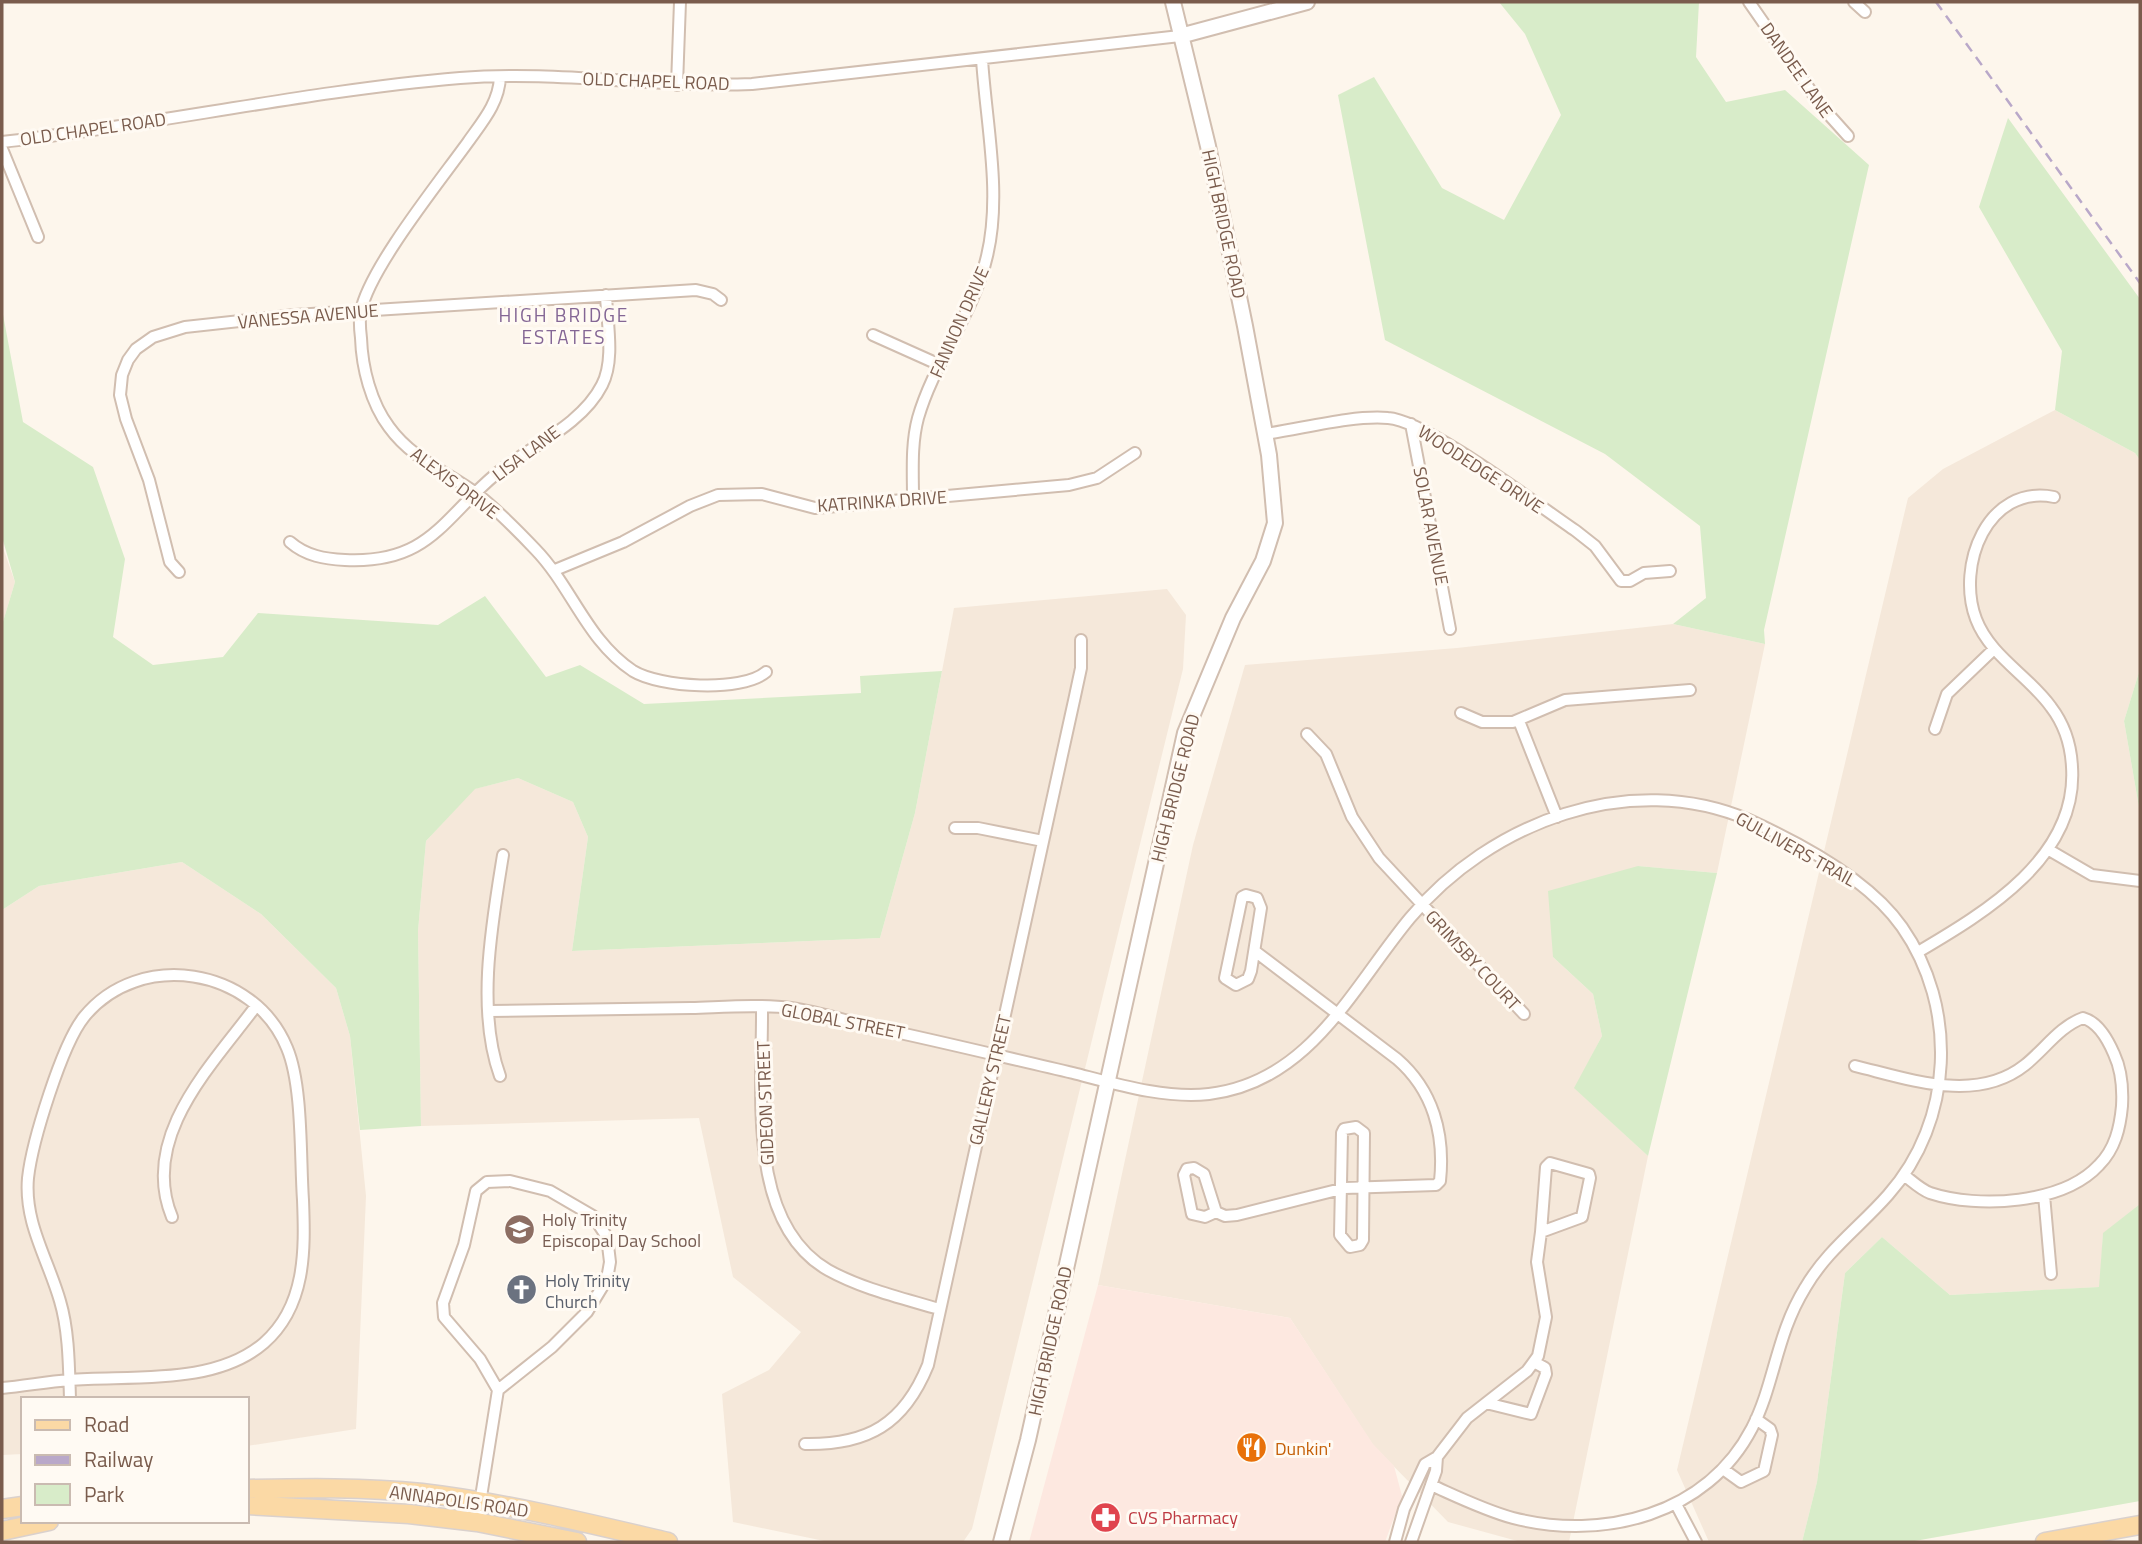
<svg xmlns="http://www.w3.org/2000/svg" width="2142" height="1544" font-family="'Titillium Web',sans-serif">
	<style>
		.residential { fill: #f5e8da }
		.commercial { fill: #fde8e0 }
		.green { fill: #d8ecc9 }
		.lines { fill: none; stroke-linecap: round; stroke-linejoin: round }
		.minor-casing { stroke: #d1beb0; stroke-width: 14 }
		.tertiary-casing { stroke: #d1beb0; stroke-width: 18 }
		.primary-casing { stroke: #dad1cd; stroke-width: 21 }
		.minor { stroke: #fff; stroke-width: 10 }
		.tertiary { stroke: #fff; stroke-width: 14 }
		.primary { stroke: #fbd9a5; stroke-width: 18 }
		.rail { stroke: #b9a8c9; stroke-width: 2.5; stroke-dasharray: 10 7; stroke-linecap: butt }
		.labels { text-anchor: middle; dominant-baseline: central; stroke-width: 6; stroke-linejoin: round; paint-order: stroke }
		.street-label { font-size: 18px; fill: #7a5c4d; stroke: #fffaf3 }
		.education-label { font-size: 18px; fill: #785e54; stroke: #fffaf3; text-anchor: start }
		.worship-label { font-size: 18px; fill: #5b616d; stroke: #fffaf3; text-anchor: start }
		.food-label { font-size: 18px; fill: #c56008; stroke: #fffaf3; text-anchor: start }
		.health-label { font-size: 18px; fill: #be3a42; stroke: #fffaf3; text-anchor: start }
		.neighbourhood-label { font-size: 19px; letter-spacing: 2px; fill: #846695; stroke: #fffaf3 }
	</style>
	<rect width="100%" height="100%" fill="#fdf6ec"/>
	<!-- residential -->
	<path class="residential" d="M 2055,410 L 2135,453 L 2140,460 L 2140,669 L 2124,721 L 2140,813 L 2140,1204 L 2103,1234 L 2100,1287 L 1950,1295 L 1882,1237 L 1845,1273 L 1817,1482 L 1802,1542 L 1709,1542 L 1677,1470 L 1908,498 L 1943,469 Z
		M 2,545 L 15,582 L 2,625 Z
		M 1167,589 L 1186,615 L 1183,669 L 972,1529 L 963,1542 L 829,1542 L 733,1522 L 722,1394 L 769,1370 L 801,1332 L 733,1277 L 699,1118 L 421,1126 L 418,931 L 426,841 L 474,789 L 518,778 L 573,802 L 588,837 L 572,951 L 880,938 L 915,813 L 954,608 Z
		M 1673,624 L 1765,644 L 1717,873 L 1638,866 L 1553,957 L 1593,994 L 1602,1036 L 1575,1088 L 1648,1156 L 1569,1542 L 1521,1542 L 1448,1522 L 1373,1445 L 1290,1318 L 1098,1285 L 1193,845 L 1245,665 L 1457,648 Z
		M 182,862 L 261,914 L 336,988 L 350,1036 L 366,1196 L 356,1429 L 247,1446 L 247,1399 L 23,1399 L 23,1454 L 2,1455 L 2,910 L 39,886 Z"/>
	<!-- commercial -->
	<path class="commercial" d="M 1098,1285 L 1290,1318 L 1373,1444 L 1394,1466 L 1402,1496 L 1385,1542 L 1029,1542 Z"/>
	<!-- green -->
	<path class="green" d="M 1499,2 L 1699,2 L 1696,57 L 1726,102 L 1785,90 L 1869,165 L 1764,630 L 1765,644 L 1673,624 L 1706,598 L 1700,526 L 1605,454 L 1385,340 L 1338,95 L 1374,77 L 1442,188 L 1504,220 L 1561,115 L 1525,34 Z
		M 2008,118 L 2140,299 L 2140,460 L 2135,453 L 2055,410 L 2062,351 L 1979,207 Z
		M 2,309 L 23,422 L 93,467 L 125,559 L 113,637 L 153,665 L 223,657 L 258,613 L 438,625 L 485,596 L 546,677 L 580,665 L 644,704 L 861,693 L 860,676 L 942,671 L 915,813 L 880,938 L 572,951 L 588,837 L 573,802 L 518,778 L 475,789 L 426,841 L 418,931 L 421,1126 L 360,1130 L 350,1036 L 336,988 L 261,914 L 182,862 L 39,886 L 2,910 L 2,625 L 15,582 L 2,537 Z
		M 2140,669 L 2140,813 L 2124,721 Z
		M 1638,866 L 1717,873 L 1648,1156 L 1574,1088 L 1602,1036 L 1593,994 L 1553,957 L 1548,891 Z
		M 2140,1204 L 2140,1501 L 1909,1542 L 1802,1542 L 1817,1482 L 1845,1273 L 1882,1237 L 1950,1295 L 2099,1287 L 2103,1233 Z"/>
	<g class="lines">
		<defs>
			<path id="minor" d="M 1749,2 L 1822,107 L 1848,136
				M 1854,2 L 1865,12
				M 500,77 C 499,103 482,122 468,142 C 440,181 369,269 361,311 C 359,319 360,330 361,338 C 362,368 371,403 389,427 C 412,459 447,472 477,494 C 497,510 517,530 535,549 C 572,587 587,641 633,671 C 659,687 741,693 766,672
				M 677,85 L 680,2
				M 2,142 C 155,125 306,91 460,78 C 557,70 654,88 752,84 L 1180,36
				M 2,149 L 38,237
				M 873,335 L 940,365
				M 1411,424 L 1450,629
				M 1265,434 C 1302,429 1351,415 1388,418 C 1426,420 1539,506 1576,531 L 1595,546 L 1621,581 L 1630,581 L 1644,573 L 1670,571
				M 913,498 C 913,472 911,444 918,418 C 934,362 974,313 987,256 C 1002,194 986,123 982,59
				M 290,542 C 306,556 325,559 345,560 C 429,564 442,519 496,474 C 529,447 582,425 602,385 C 615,360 607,323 606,295
				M 555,570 L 623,542 L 690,506 L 718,495 L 762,494 L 815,508 L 1069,485 L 1097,478 L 1135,453
				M 179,572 L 170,562 L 149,480 L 126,419 L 120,395 L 122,375 L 128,360 L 136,349 L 153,337 L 185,327 L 295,315 L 696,290 L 713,294 L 721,300
				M 1461,713 L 1482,722 L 1513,722 L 1565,700 L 1690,690
				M 1519,721 L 1557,817
				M 1935,729 L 1947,694 L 1994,649
				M 1307,734 L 1326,754 L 1352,817 L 1379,858 L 1524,1014
				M 955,828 L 978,828 L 1043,841
				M 2049,850 L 2092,875 L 2140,881
				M 1246,895 L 1257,898 L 1261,908 L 1251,971 L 1248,979 L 1236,985 L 1225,978 L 1242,897 Z
				M 1918,952 C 1986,912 2078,857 2072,767 C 2071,746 2064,724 2051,707 C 2029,676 1990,656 1976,619 C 1956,566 1987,484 2054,497
				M 762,1007 C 763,1088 745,1222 828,1270 C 862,1289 902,1298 939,1309
				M 490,1011 C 557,1010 624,1009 691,1008 C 724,1007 759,1004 791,1008 C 820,1012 849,1022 877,1028 C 943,1042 1008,1058 1073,1073 C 1116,1084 1165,1099 1209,1094 C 1310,1082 1352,988 1410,918 C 1490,822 1630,769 1749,820 C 1800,843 1869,880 1902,927 C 1958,1007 1954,1121 1888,1195 C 1860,1227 1827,1250 1805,1288 C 1776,1335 1775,1383 1752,1428 C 1707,1515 1603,1541 1513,1518 C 1484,1510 1458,1497 1431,1485
				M 1855,1066 C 1909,1079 1976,1104 2025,1065 C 2044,1050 2060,1026 2083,1018 C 2098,1022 2108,1040 2114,1054 C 2122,1071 2123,1088 2122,1106 C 2120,1128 2115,1149 2099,1165 C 2063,1204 1978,1209 1930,1193 C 1920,1189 1912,1181 1904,1175
				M 500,1076 C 476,1010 492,923 503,855
				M 1356,1127 L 1364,1133 L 1363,1240 L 1360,1245 L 1350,1247 L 1340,1235 L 1342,1133 L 1344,1129 Z
				M 1550,1163 L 1589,1174 L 1590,1178 L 1582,1217 L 1541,1232 L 1546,1167 Z
				M 1194,1168 L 1204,1174 L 1216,1212 L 1205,1217 L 1192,1214 L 1184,1175 L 1187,1169 Z
				M 2044,1195 L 2051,1274
				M 1216,1212 L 1225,1216 L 1237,1215 L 1345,1188 L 1436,1185 L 1440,1181 C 1445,1134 1433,1090 1397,1059 L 1256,952
				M 172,1217 C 139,1137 212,1065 256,1006
				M 2,1388 C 24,1386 46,1382 69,1380 C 131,1375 214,1386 264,1343 C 306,1306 305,1251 303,1200 C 300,1158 303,1086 287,1048 C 254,967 139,949 84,1017 C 62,1044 32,1142 28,1178 C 24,1223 48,1259 60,1301 C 69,1331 69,1368 70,1399
				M 1486,1403 L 1531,1414 L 1546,1374 L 1545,1368 L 1534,1362
				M 805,1444 C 868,1445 904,1424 928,1365 L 1075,696 L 1081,668 L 1081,640
				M 1723,1469 L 1741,1482 L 1764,1471 L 1772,1435 L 1770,1429 L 1756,1419
				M 1677,1506 L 1696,1542
				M 477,1522 L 498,1390 L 480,1359 L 444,1317 L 443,1303 L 464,1245 L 476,1191 L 487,1182 L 510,1181 L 550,1191 L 593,1216 L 607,1237 L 610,1262 L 607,1279 L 587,1312 L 552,1347 L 498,1390
				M 1395,1542 L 1404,1509 L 1425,1464 L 1437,1457 L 1467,1418 L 1527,1371 L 1538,1356 L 1546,1317 L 1537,1262 L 1541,1232
				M 1411,1542 L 1436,1471 L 1437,1457"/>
			<path id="tertiary" d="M 1180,36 L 1307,2
				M 1001,1542 L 1028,1440 L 1185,733 L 1233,618 L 1263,561 L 1275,523 L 1269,455 L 1245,326 L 1208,146 L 1173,2"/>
			<path id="primary" d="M 247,1489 C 305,1488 364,1487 422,1493 C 506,1503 587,1523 668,1542
				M 247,1505 L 409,1514 L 477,1522 L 577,1542
				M 2,1509 L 23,1506
				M 2,1531 L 49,1521
				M 2045,1542 L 2140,1525"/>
		</defs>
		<!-- minor casing -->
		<use href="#minor" class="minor-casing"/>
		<!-- tertiary casing -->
		<use href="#tertiary" class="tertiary-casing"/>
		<!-- primary casing -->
		<use href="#primary" class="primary-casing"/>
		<!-- minor -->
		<use href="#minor" class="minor"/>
		<!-- tertiary -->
		<use href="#tertiary" class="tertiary"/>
		<!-- primary -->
		<use href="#primary" class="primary"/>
		<!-- rail -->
		<path class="rail" d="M 1936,2 L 2140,283"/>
	</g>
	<!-- icons -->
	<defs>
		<symbol id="school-disc" viewBox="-11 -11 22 22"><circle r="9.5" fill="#8d6e63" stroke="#fffaf3"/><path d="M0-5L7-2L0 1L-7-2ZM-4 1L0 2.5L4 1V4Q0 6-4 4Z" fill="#fff"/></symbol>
		<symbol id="church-disc" viewBox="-11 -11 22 22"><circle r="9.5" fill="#6b7280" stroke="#fffaf3"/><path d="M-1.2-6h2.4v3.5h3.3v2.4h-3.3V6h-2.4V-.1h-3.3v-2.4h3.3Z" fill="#fff"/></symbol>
		<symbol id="restaurant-disc" viewBox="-11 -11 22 22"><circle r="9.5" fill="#e8710a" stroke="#fffaf3"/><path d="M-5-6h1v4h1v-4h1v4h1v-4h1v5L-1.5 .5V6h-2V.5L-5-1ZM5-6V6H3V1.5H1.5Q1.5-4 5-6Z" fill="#fff"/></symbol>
		<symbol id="pharmacy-disc" viewBox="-11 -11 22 22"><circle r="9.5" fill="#e0444e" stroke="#fffaf3"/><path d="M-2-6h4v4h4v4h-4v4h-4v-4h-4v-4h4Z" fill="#fff"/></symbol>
	</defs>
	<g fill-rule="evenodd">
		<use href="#school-disc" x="502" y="1212" width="35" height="35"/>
		<use href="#church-disc" x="504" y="1272" width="35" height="35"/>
		<use href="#restaurant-disc" x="1234" y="1430" width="35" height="35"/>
		<use href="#pharmacy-disc" x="1088" y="1500" width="35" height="35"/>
	</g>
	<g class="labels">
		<!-- street labels -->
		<g class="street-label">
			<text transform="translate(1797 70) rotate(55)">DANDEE LANE</text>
			<text transform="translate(656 81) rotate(2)">OLD CHAPEL ROAD</text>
			<text transform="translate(93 129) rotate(-8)">OLD CHAPEL ROAD</text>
			<text transform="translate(1224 224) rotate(78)">HIGH BRIDGE ROAD</text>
			<text transform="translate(308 316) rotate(-5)">VANESSA AVENUE</text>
			<text transform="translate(959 322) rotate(-66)">FANNON DRIVE</text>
			<text transform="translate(526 453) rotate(-37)">LISA LANE</text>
			<text transform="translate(1481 469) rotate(33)">WOODEDGE DRIVE</text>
			<text transform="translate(455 483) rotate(37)">ALEXIS DRIVE</text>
			<text transform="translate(882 501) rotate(-4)">KATRINKA DRIVE</text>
			<text transform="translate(1431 526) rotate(79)">SOLAR AVENUE</text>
			<text transform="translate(1175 788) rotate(-76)">HIGH BRIDGE ROAD</text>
			<text transform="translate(1796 849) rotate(29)">GULLIVERS TRAIL</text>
			<text transform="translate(1473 960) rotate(47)">GRIMSBY COURT</text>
			<text transform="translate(843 1021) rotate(11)">GLOBAL STREET</text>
			<text transform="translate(990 1080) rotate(-77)">GALLERY STREET</text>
			<text transform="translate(765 1103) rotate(-92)">GIDEON STREET</text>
			<text transform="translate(1050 1341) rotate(-78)">HIGH BRIDGE ROAD</text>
			<text transform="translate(459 1501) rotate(8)">ANNAPOLIS ROAD</text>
		</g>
		<!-- education labels -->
		<g class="education-label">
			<text x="542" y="1219">Holy Trinity<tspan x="542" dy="21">Episcopal Day School</tspan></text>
		</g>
		<!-- worship labels -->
		<g class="worship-label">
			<text x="545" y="1280">Holy Trinity<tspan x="545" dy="21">Church</tspan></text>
		</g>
		<!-- food labels -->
		<g class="food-label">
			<text x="1275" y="1448">Dunkin'</text>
		</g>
		<!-- health labels -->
		<g class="health-label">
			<text x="1128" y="1517">CVS Pharmacy</text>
		</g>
		<!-- neighbourhood labels -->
		<g class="neighbourhood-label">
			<text x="564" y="314">HIGH BRIDGE<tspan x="564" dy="22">ESTATES</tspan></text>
		</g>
	</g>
	<!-- border -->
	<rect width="2142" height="1544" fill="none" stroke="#7a5c4d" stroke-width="7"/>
	<!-- legend -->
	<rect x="21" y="1397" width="228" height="126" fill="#fffaf3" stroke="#cabbb1" stroke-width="2"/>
	<rect x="35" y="1420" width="35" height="10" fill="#fbd9a5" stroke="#cabbb1" stroke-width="2"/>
	<text x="84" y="1432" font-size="21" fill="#7a5c4d">Road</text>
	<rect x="35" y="1455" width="35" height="10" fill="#b9a8c9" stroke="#cabbb1" stroke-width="2"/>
	<text x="84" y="1467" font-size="21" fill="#7a5c4d">Railway</text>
	<rect x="35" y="1484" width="35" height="21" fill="#d8ecc9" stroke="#cabbb1" stroke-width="2"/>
	<text x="84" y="1502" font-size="21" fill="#7a5c4d">Park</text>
</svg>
